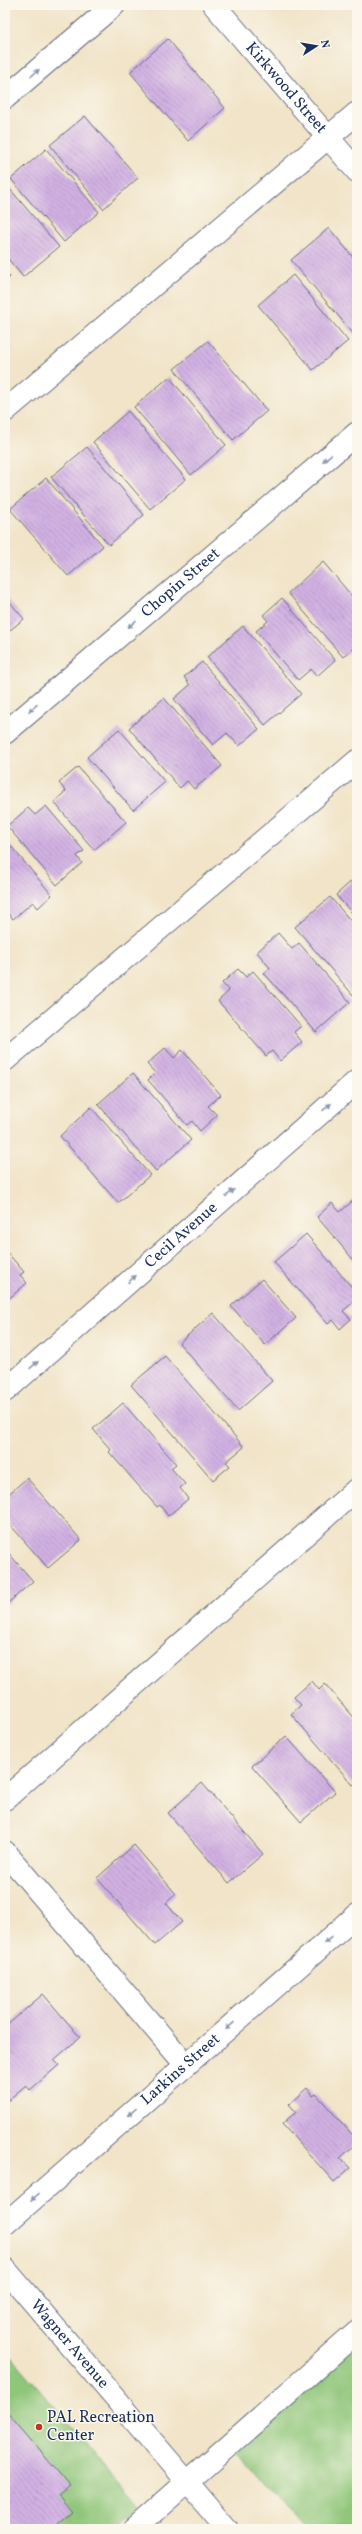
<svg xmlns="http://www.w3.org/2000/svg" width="362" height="2534" font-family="Vollkorn,serif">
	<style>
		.green { fill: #8fc679; stroke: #557a6c }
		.building { fill: url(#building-back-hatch) }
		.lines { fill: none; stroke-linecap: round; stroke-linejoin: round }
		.service-casing { stroke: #666e83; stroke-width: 24 }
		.minor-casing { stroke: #666e83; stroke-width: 24 }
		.service { stroke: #fff; stroke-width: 22 }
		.minor { stroke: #fff; stroke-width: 22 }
		.oneway { fill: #8d97ae }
		.poi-dot { fill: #c8321e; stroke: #fbf7ec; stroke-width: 1.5 }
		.labels { text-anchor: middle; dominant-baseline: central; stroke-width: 3; stroke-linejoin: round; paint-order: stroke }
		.street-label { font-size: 16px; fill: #1b2f5e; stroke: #fbf7ec }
		.poi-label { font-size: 16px; fill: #1b2f5e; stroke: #fbf7ec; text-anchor: start }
	</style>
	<defs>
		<pattern id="building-back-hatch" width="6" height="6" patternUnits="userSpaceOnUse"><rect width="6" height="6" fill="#d2b1e3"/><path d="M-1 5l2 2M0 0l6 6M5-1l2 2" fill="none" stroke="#aa90bb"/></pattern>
	</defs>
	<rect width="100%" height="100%" fill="#fbf7ec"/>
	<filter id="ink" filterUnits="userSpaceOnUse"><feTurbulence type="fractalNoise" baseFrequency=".025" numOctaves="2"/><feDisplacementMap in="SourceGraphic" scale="8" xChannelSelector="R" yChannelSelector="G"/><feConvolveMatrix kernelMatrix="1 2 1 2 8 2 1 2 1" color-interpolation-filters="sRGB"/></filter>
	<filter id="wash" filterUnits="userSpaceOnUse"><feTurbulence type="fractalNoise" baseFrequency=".012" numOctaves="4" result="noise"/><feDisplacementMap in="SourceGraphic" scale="16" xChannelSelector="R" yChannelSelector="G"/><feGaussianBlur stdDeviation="0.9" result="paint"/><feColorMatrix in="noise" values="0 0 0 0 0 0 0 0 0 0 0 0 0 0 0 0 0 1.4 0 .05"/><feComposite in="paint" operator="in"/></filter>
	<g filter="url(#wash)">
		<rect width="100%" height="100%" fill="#f1e4c8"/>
		<!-- green -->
		<path class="green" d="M 357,2341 L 357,2529 L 303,2529 L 233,2447 Z
			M 5,2349 L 139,2505 L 111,2529 L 5,2529 Z"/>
		<g id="blocks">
			<!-- building -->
			<path class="building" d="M 168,39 L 225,108 L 188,141 L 130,72 Z
				M 85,116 L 138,178 L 103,209 L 50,145 Z
				M 46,149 L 99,212 L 64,242 L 11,179 Z
				M 5,183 L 59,247 L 23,277 L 5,255 Z
				M 329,228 L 357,262 L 357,338 L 291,260 Z
				M 5,270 L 10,277 L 5,282 Z
				M 293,275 L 348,341 L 313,370 L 258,305 Z
				M 208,341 L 267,411 L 233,440 L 174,369 Z
				M 169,377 L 226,445 L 191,475 L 134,407 Z
				M 128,411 L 186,479 L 150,509 L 93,442 Z
				M 87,447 L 144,515 L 109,545 L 51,477 Z
				M 46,478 L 103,546 L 68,576 L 10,509 Z
				M 323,562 L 357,602 L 357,645 L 343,657 L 288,593 Z
				M 5,596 L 24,619 L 5,634 Z
				M 282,598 L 335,660 L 317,676 L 311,669 L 298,680 L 256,631 L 268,621 L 263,615 Z
				M 243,626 L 301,694 L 265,725 L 207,657 Z
				M 202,662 L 259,729 L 239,746 L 227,733 L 213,745 L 174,699 L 190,685 L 184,677 Z
				M 164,698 L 222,766 L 194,789 L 187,781 L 180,788 L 129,728 Z
				M 119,729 L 165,782 L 133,810 L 87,757 Z
				M 78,767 L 126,822 L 94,850 L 54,802 L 66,791 L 59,783 Z
				M 46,806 L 84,851 L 77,856 L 82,863 L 57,885 L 7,826 L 28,808 L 35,815 Z
				M 5,839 L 52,895 L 38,908 L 33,902 L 13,919 L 5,910 Z
				M 357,876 L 357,919 L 336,895 Z
				M 330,897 L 357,928 L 357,991 L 353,995 L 295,927 Z
				M 278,933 L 292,949 L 299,943 L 350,1002 L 316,1032 L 264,973 L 270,968 L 257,952 Z
				M 238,969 L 246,977 L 253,971 L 301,1026 L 294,1032 L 302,1042 L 280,1061 L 272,1051 L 266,1056 L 218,1001 L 229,991 L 222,983 Z
				M 165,1048 L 174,1058 L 182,1050 L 221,1095 L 208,1106 L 217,1115 L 200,1131 L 192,1121 L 187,1125 L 148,1080 L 155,1073 L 147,1064 Z
				M 133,1073 L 191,1140 L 156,1171 L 98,1104 Z
				M 91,1107 L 150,1175 L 118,1203 L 60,1136 Z
				M 356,1198 L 357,1199 L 357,1264 L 317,1217 L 332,1203 L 340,1212 Z
				M 306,1234 L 357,1293 L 357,1299 L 343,1311 L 351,1319 L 340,1329 L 333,1320 L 328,1324 L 274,1262 Z
				M 5,1250 L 24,1272 L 20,1275 L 27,1283 L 5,1302 Z
				M 262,1279 L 296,1318 L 265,1345 L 231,1306 Z
				M 213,1313 L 272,1381 L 238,1411 L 179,1343 Z
				M 165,1356 L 244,1447 L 226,1462 L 230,1466 L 213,1480 L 131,1385 Z
				M 123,1403 L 176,1464 L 171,1468 L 185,1484 L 180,1488 L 188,1499 L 168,1516 L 160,1505 L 157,1507 L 109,1452 L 111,1450 L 93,1429 Z
				M 27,1478 L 81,1540 L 48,1568 L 5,1519 L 5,1497 Z
				M 5,1549 L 33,1581 L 5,1606 Z
				M 312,1681 L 319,1690 L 325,1684 L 357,1721 L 357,1782 L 353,1785 L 291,1714 L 301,1705 L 294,1697 Z
				M 286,1736 L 335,1792 L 301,1822 L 252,1766 Z
				M 202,1783 L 263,1854 L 229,1883 L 168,1813 Z
				M 134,1845 L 176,1894 L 166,1903 L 182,1922 L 155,1945 L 97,1878 Z
				M 43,1994 L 80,2037 L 54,2060 L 59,2065 L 30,2090 L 26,2085 L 5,2103 L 5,2027 Z
				M 307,2088 L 313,2096 L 316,2094 L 357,2140 L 357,2143 L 340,2158 L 350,2168 L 334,2182 L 282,2124 L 296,2112 L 289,2104 Z
				M 5,2410 L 70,2486 L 59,2495 L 72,2511 L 51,2529 L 5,2529 Z"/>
		</g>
	</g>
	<g filter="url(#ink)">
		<use href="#blocks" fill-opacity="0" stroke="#666e83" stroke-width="1"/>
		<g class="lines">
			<defs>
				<path id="service" d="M 5,411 L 357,113
					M 5,1060 L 357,761
					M 5,1799 L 357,1489
					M 5,1852 L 186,2065
					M 134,2529 L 357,2332"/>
				<g id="minor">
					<path id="s1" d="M 214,5 L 357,171"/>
					<path d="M 5,98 L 114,5"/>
					<path id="s2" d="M 5,733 L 357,433"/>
					<path id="s3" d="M 5,1391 L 357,1081"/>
					<path id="s4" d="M 5,2224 L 357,1915"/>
					<path id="s5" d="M 5,2269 L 227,2529"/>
				</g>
			</defs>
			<!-- service casing -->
			<use href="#service" class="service-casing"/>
			<!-- minor casing -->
			<use href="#minor" class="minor-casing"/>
			<!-- service -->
			<use href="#service" class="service"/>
			<!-- minor -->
			<use href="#minor" class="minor"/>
		</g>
		<!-- one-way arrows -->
		<defs><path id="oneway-solid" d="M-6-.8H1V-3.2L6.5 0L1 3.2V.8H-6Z"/></defs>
		<g class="oneway">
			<use href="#oneway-solid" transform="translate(35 73) rotate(-40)"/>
			<use href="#oneway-solid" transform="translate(327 458) rotate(140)"/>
			<use href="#oneway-solid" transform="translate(132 624) rotate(140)"/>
			<use href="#oneway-solid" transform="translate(33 708) rotate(140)"/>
			<use href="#oneway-solid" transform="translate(327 1107) rotate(-41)"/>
			<use href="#oneway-solid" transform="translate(230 1193) rotate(-41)"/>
			<use href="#oneway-solid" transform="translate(132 1279) rotate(-41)"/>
			<use href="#oneway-solid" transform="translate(34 1365) rotate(-41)"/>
			<use href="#oneway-solid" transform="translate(328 1940) rotate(139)"/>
			<use href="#oneway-solid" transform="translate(230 2026) rotate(139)"/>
			<use href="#oneway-solid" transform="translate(132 2112) rotate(139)"/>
			<use href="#oneway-solid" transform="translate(35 2197) rotate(139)"/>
		</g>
	</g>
	<!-- markers -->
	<circle class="poi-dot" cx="39" cy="2427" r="4"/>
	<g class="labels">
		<!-- street labels -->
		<g class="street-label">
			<text stroke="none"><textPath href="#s1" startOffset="110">Kirkwood Street</textPath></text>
			<text stroke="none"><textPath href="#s2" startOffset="231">Chopin Street</textPath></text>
			<text stroke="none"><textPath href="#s3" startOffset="235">Cecil Avenue</textPath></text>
			<text stroke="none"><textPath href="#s4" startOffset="234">Larkins Street</textPath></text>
			<text stroke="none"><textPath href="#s5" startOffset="99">Wagner Avenue</textPath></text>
		</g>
		<!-- poi labels -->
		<g class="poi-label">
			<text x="47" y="2418">PAL Recreation<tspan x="47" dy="18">Center</tspan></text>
		</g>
	</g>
	<!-- margin -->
	<rect width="362" height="2534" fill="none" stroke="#fbf7ec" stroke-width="20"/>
	<!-- north arrow -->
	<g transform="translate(316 46) rotate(78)" stroke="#fbf7ec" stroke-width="3" paint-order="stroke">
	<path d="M0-3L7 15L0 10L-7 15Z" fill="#1b2f5e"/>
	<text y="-6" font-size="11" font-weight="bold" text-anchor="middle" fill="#1b2f5e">N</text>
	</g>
</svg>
